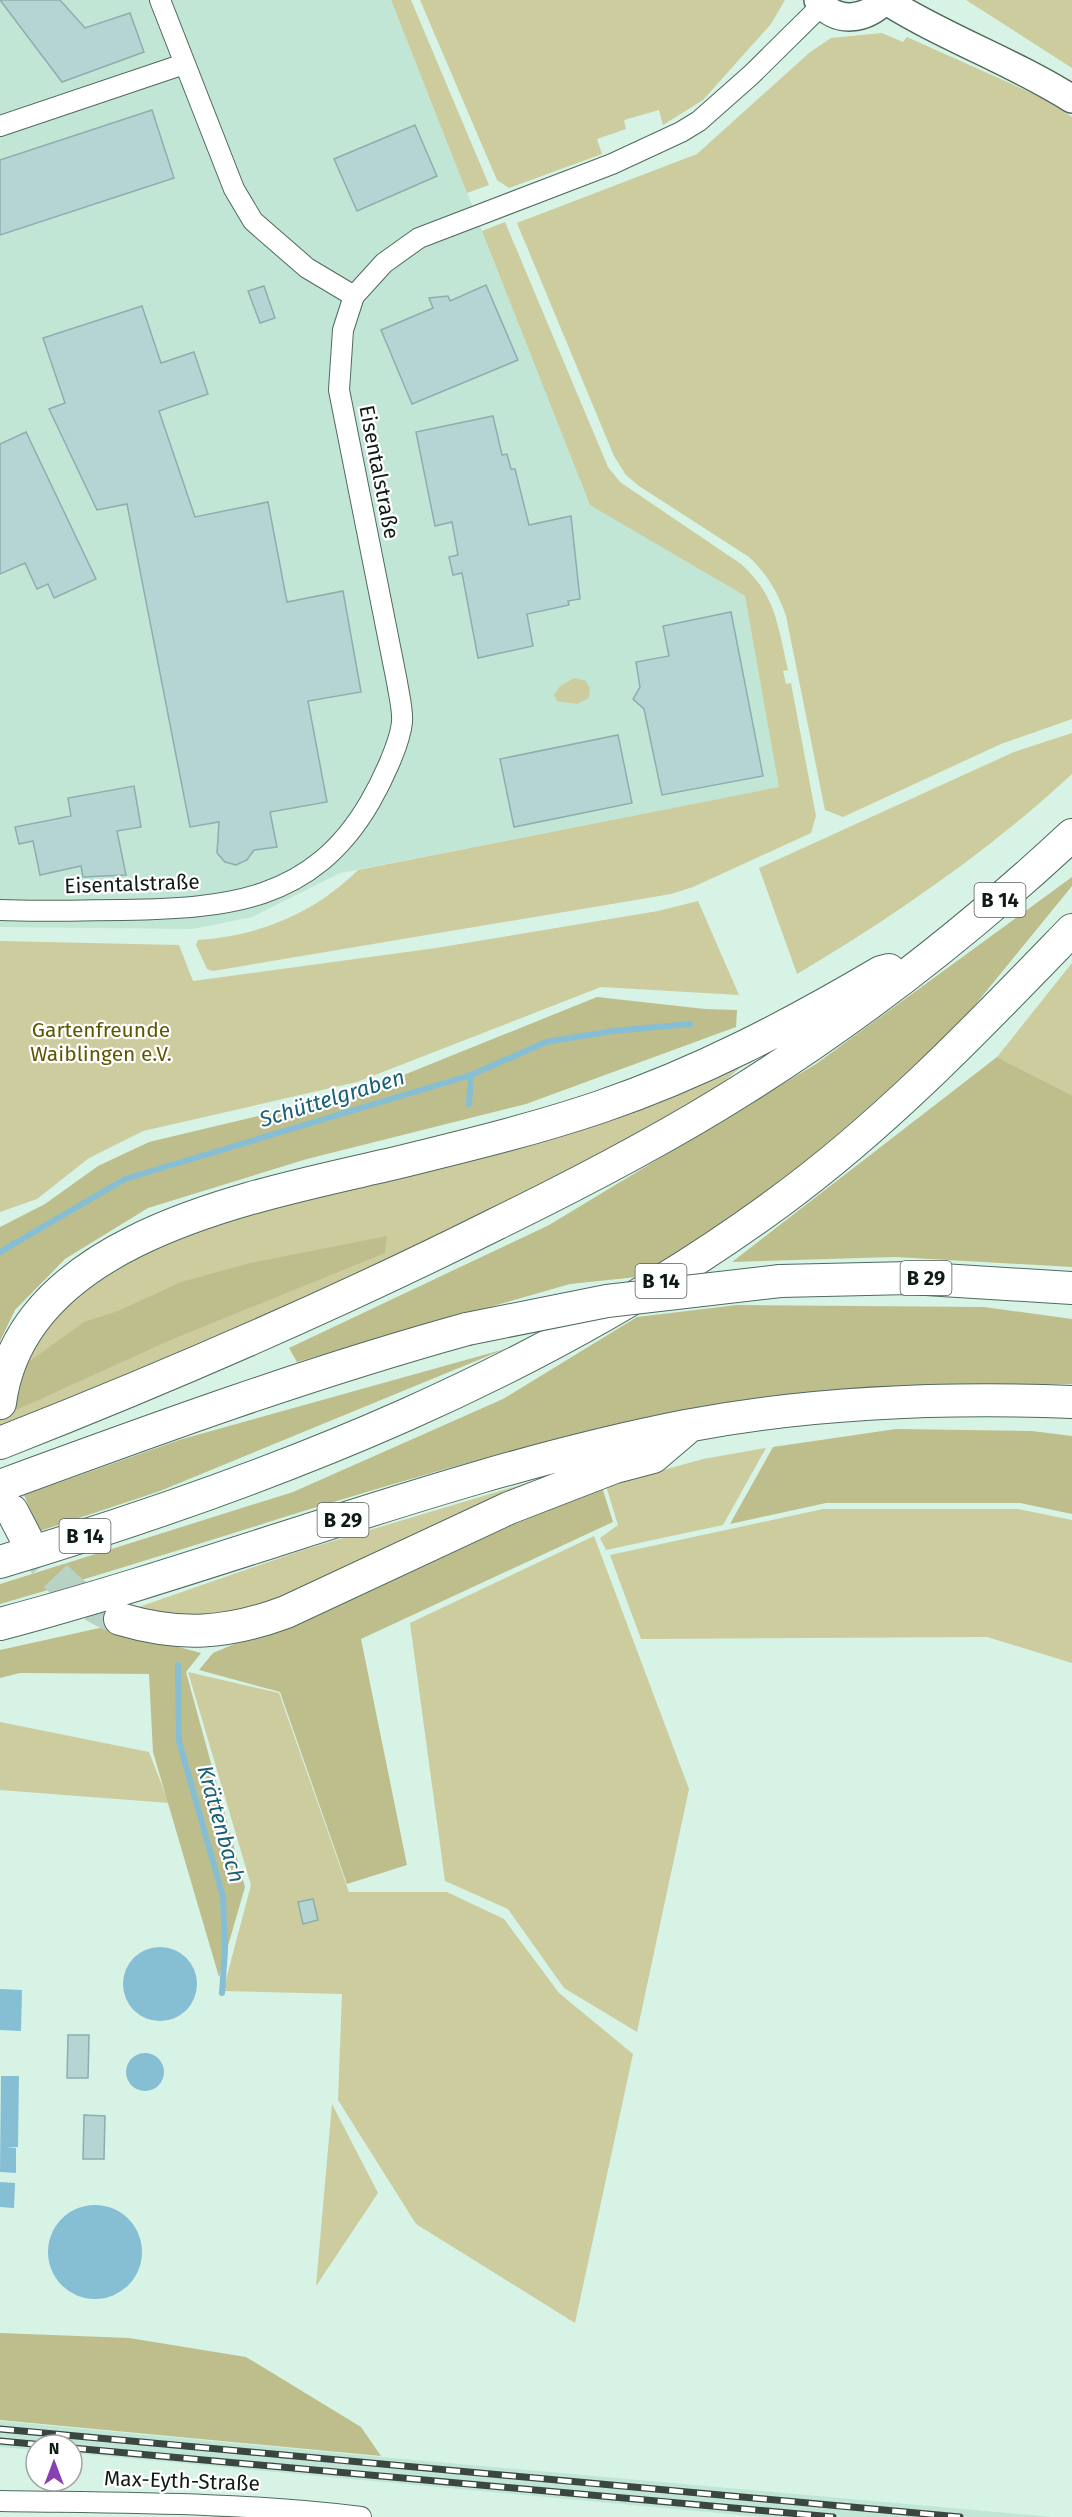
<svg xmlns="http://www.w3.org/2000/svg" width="1072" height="2517" font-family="'Fira Sans',sans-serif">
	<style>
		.built { fill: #c1e6d5 }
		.green { fill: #cccc9f }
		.forest { fill: #bebe8d }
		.water { fill: #86bed4 }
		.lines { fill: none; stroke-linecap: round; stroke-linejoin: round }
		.stream { stroke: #86bed4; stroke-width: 6 }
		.building { fill: #b4d5d4; stroke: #8daead; stroke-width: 1.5 }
		.trunk-tunnel { stroke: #b8d3c6; stroke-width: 32; stroke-dasharray: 32 16; stroke-linecap: butt }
		.minor-casing { stroke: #506a5e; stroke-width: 22 }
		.secondary-casing { stroke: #506a5e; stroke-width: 30 }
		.trunk-casing { stroke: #506a5e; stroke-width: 34 }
		.minor { stroke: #fff; stroke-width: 20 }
		.secondary { stroke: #fff; stroke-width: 27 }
		.trunk { stroke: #fff; stroke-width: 32 }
		.rail-casing { stroke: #394740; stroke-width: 7 }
		.rail { stroke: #fff; stroke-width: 4.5; stroke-dasharray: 14; stroke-linecap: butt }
		.trunk-bridge-casing { stroke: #506a5e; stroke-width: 34; stroke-linecap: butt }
		.trunk-bridge { stroke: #fff; stroke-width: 32 }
		.labels { text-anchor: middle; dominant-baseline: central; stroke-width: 4.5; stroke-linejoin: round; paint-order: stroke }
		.shield { fill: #fff; stroke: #585f5c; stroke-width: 1.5 }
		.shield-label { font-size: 20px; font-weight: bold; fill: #101b16 }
		.street-label { font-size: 21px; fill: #101b16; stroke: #fff }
		.park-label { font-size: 21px; fill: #5b5802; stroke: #fff }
		.water-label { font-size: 22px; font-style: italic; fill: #176076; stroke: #fff }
	</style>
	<rect width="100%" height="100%" fill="#d6f3e5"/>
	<!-- built -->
	<path class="built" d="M 0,0 L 391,0 L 590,504 L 745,596 L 780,787 L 340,873 L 252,917 L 193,929 L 0,927 Z
		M 0,2421 L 392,2458 L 1052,2517 L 762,2517 L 72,2453 L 72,2445 L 36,2445 L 36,2450 L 0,2447 Z"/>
	<!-- green -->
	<path class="green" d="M 391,0 L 411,0 L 489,185 L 467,193 Z
		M 420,0 L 785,0 L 771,24 L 703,100 L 663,125 L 659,110 L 624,120 L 626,129 L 597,139 L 602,154 L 509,188 L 497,180 Z
		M 966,0 L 1072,0 L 1072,68 Z
		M 882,33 L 903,42 L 907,37 L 1045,99 L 1072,117 L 1072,719 L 1001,744 L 843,817 L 825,810 L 786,616 C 778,592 767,574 749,557 L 639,486 L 626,475 L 614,456 L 517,223 L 697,154 L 809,53 L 831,38 Z
		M 505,222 L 608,467 L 620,482 L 741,564 C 776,595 778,627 788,670 L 783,671 L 786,684 L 791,683 L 816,816 L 811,833 L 693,887 L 671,894 L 213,971 L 207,969 L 196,945 L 198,940 C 259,936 315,913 358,870 L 779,787 L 745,596 L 590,505 L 482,231 Z
		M 574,678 L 586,681 L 590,689 L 589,698 L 577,704 L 557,701 L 554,695 L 560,686 Z
		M 1072,733 L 1072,774 C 989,851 894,916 797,974 L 759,868 L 1014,752 Z
		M 698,901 L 739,995 L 601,987 L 357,1082 L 143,1131 L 89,1158 L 37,1199 L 0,1212 L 0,941 L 179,945 L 193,981 L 436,948 L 658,911 Z
		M 1072,963 L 1072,1095 L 997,1057 Z
		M 759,1050 L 722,1084 L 623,1145 L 434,1240 L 220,1336 L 0,1428 L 0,1419 L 8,1415 L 11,1389 L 57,1308 L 140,1249 Z
		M 766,1448 L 723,1525 L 606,1550 L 600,1538 L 618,1525 L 606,1486 L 703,1459 Z
		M 597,1462 L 233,1618 L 133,1609 L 303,1550 Z
		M 823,1509 L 1018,1509 L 1072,1520 L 1072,1663 L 987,1637 L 641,1639 L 610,1555 Z
		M 594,1536 L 689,1789 L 637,2032 L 564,1988 L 508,1909 L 445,1881 L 410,1623 Z
		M 188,1672 L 279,1693 L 349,1892 L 447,1892 L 504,1919 L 559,1993 L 633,2054 L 575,2323 L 416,2224 L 338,2100 L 342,1994 L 223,1991 L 251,1885 Z
		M 0,1722 L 149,1752 L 169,1803 L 0,1790 Z
		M 332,2104 L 378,2193 L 316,2286 Z"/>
	<!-- forest -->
	<path class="forest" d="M 1072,877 L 1072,886 L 944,1043 L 782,1182 L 647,1276 L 570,1284 L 297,1362 L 289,1348 L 549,1225 L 816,1064 Z
		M 597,997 L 705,1009 L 737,1010 L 736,1027 L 526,1104 L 307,1159 L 148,1208 L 65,1259 L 15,1310 L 0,1341 L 0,1227 L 45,1204 L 98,1166 L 149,1142 L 364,1091 Z
		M 997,1057 L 1072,1095 L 1072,1267 L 895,1257 L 732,1262 Z
		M 387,1236 L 385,1253 L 173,1339 L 14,1411 L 24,1365 L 84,1322 L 118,1311 L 181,1282 L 250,1263 Z
		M 737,1305 L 984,1307 L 1072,1319 L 1072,1384 C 956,1387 839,1383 725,1403 C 477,1447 241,1535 0,1604 L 0,1584 L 293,1492 L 503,1399 L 637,1317 Z
		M 505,1349 L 160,1491 L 40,1531 L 24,1495 L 179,1440 Z
		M 896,1429 L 1032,1431 L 1072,1436 L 1072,1514 L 1020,1503 L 826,1503 L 730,1524 L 773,1447 Z
		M 602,1487 L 613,1522 L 361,1639 L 407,1865 L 347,1884 L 280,1692 L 199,1670 L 213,1653 Z
		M 104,1627 L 201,1653 L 186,1672 L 245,1887 L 219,1977 L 153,1752 L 149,1674 L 20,1673 L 0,1678 L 0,1650 Z
		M 0,2333 L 129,2338 L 246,2357 L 361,2427 L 381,2456 L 0,2420 Z"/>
	<!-- water -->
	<path class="water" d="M123 1984a37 37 0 1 1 74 0a37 37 0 1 1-74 0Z
		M 0,1989 L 22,1990 L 21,2031 L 0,2030 Z
		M126 2072a19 19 0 1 1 38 0a19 19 0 1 1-38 0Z
		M 1,2076 L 19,2076 L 18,2147 L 6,2147 L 16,2148 L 16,2173 L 0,2172 Z
		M 0,2182 L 15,2183 L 14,2208 L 0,2207 Z
		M48 2252a47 47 0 1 1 94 0a47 47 0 1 1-94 0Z"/>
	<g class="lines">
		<!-- stream -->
		<path class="stream" d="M 469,1104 L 471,1075
			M 0,1252 L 125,1179 L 471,1075 L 546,1042 L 613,1031 L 690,1024
			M 178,1665 L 179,1741 L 223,1897 L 225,1950 L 222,1993"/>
	</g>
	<!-- building -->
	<path class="building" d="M 0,0 L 60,0 L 85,28 L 130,13 L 144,52 L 62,82 Z
		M 152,110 L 174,178 L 0,235 L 0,160 Z
		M 415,125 L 437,176 L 357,211 L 334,159 Z
		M 486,285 L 518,360 L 412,404 L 381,330 L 433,308 L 429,298 L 448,296 L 450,301 Z
		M 264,286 L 275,318 L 260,323 L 248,291 Z
		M 142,306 L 161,363 L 194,352 L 208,394 L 159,411 L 195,517 L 268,502 L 287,602 L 343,591 L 361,692 L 308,701 L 327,802 L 270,812 L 277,847 L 254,850 L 247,860 L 236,865 L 225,862 L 217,853 L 219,822 L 190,827 L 127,504 L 97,510 L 49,409 L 65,403 L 43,338 Z
		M 493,416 L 502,455 L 507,454 L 511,469 L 515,469 L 529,525 L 571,516 L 580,599 L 568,601 L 569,605 L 527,614 L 533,646 L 478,658 L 462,573 L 453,575 L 449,557 L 458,555 L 452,522 L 435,526 L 416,432 Z
		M 26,432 L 96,579 L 54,598 L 48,584 L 37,589 L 25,563 L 0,574 L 0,444 Z
		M 731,612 L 763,776 L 662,795 L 644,709 L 633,699 L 640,687 L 636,662 L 669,656 L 663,626 Z
		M 618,735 L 632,803 L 514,827 L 500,759 Z
		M 134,786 L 141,827 L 117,831 L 126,875 L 83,877 L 81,866 L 40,875 L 33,841 L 19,844 L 15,827 L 71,816 L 68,798 Z
		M 313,1899 L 318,1920 L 303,1924 L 298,1902 Z
		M 68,2035 L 89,2035 L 88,2078 L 67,2078 Z
		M 84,2115 L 105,2116 L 104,2159 L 83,2159 Z"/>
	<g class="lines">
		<!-- trunk-tunnel -->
		<path class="trunk-tunnel" d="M 26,1538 C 51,1576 77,1602 120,1619"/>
		<defs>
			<path id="minor" d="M 160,0 L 234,189 L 253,221 L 307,268 L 354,296
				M 0,126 L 184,64
				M 0,910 C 41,912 82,910 123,910 C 227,908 312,902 370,802 C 381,783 400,744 402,722 C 403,710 399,695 397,682 L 339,390 L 343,330 L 354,296 L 384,263 L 419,238 L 612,164 L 681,132 L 699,121 L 751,75 L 822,5
				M 0,2501 C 121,2503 241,2502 361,2517"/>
			<path id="secondary" d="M 818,0 C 836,25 866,20 885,0
				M 885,0 C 945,38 1012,61 1072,99"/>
			<path id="trunk" d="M 780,1281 L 910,1278 L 1072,1288
				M 0,1403 C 22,1230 273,1193 408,1160 C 473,1144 538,1128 600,1107 C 700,1073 791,1025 881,972 L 889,970
				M 0,1443 C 168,1377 334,1305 496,1224 C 580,1183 663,1140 742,1090 C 860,1016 970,930 1072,835
				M 0,1486 C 155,1429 308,1373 467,1329
				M 12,1511 L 26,1538
				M 0,1562 C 276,1479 546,1373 779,1202 C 887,1123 980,1025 1072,930
				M 120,1619 C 181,1637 227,1634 286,1612 L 509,1508 L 615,1467 L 653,1457 L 687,1428
				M 0,1624 C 230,1563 452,1472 686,1426 C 813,1402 943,1397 1072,1402"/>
		</defs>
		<!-- minor casing -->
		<use href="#minor" class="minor-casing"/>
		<!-- secondary casing -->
		<use href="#secondary" class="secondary-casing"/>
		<!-- trunk casing -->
		<use href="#trunk" class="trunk-casing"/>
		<!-- minor -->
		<use href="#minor" class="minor"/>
		<!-- secondary -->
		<use href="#secondary" class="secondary"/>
		<!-- trunk -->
		<use href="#trunk" class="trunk"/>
		<defs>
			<path id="rail" d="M 0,2429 L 960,2517
				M 0,2441 L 44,2445
				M 72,2448 L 833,2517"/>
		</defs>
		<!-- rail casing -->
		<use href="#rail" class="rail-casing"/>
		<!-- rail -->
		<use href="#rail" class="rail"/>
		<defs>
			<path id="trunk-bridge" d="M 467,1329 L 607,1301 L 780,1281"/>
		</defs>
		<!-- trunk-bridge casing -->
		<use href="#trunk-bridge" class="trunk-bridge-casing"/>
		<!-- trunk-bridge -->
		<use href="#trunk-bridge" class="trunk-bridge"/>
	</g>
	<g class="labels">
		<!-- shield labels -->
		<g class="shield">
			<rect x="974.5" y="883" width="51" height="34" rx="4.5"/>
			<rect x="900.5" y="1261" width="51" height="34" rx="4.5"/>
			<rect x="635.5" y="1264" width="51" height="34" rx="4.5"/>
			<rect x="317.5" y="1503" width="51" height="34" rx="4.5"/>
			<rect x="59.5" y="1519" width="51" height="34" rx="4.5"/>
		</g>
		<g class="shield-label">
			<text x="1000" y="900">B 14</text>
			<text x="926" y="1278">B 29</text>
			<text x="661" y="1281">B 14</text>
			<text x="343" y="1520">B 29</text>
			<text x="85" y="1536">B 14</text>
		</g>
		<!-- street labels -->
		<g class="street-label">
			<text transform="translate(379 472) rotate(79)">Eisentalstraße</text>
			<text transform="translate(132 884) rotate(-2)">Eisentalstraße</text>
			<text transform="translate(182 2481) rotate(2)">Max-Eyth-Straße</text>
		</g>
		<!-- park labels -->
		<g class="park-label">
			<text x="101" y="1030">Gartenfreunde<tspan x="101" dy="24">Waiblingen e.V.</tspan></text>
		</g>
		<!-- water labels -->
		<g class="water-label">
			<text transform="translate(332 1098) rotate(-17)">Schüttelgraben</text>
			<text transform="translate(221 1824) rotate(74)">Krättenbach</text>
		</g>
	</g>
	<!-- north arrow -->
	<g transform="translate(54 2463)"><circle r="28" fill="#ffffff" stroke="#9fa4a2" stroke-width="1.5"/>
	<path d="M0-4.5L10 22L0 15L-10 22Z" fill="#8940b2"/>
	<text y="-9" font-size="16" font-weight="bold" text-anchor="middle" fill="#101b16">N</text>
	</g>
</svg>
